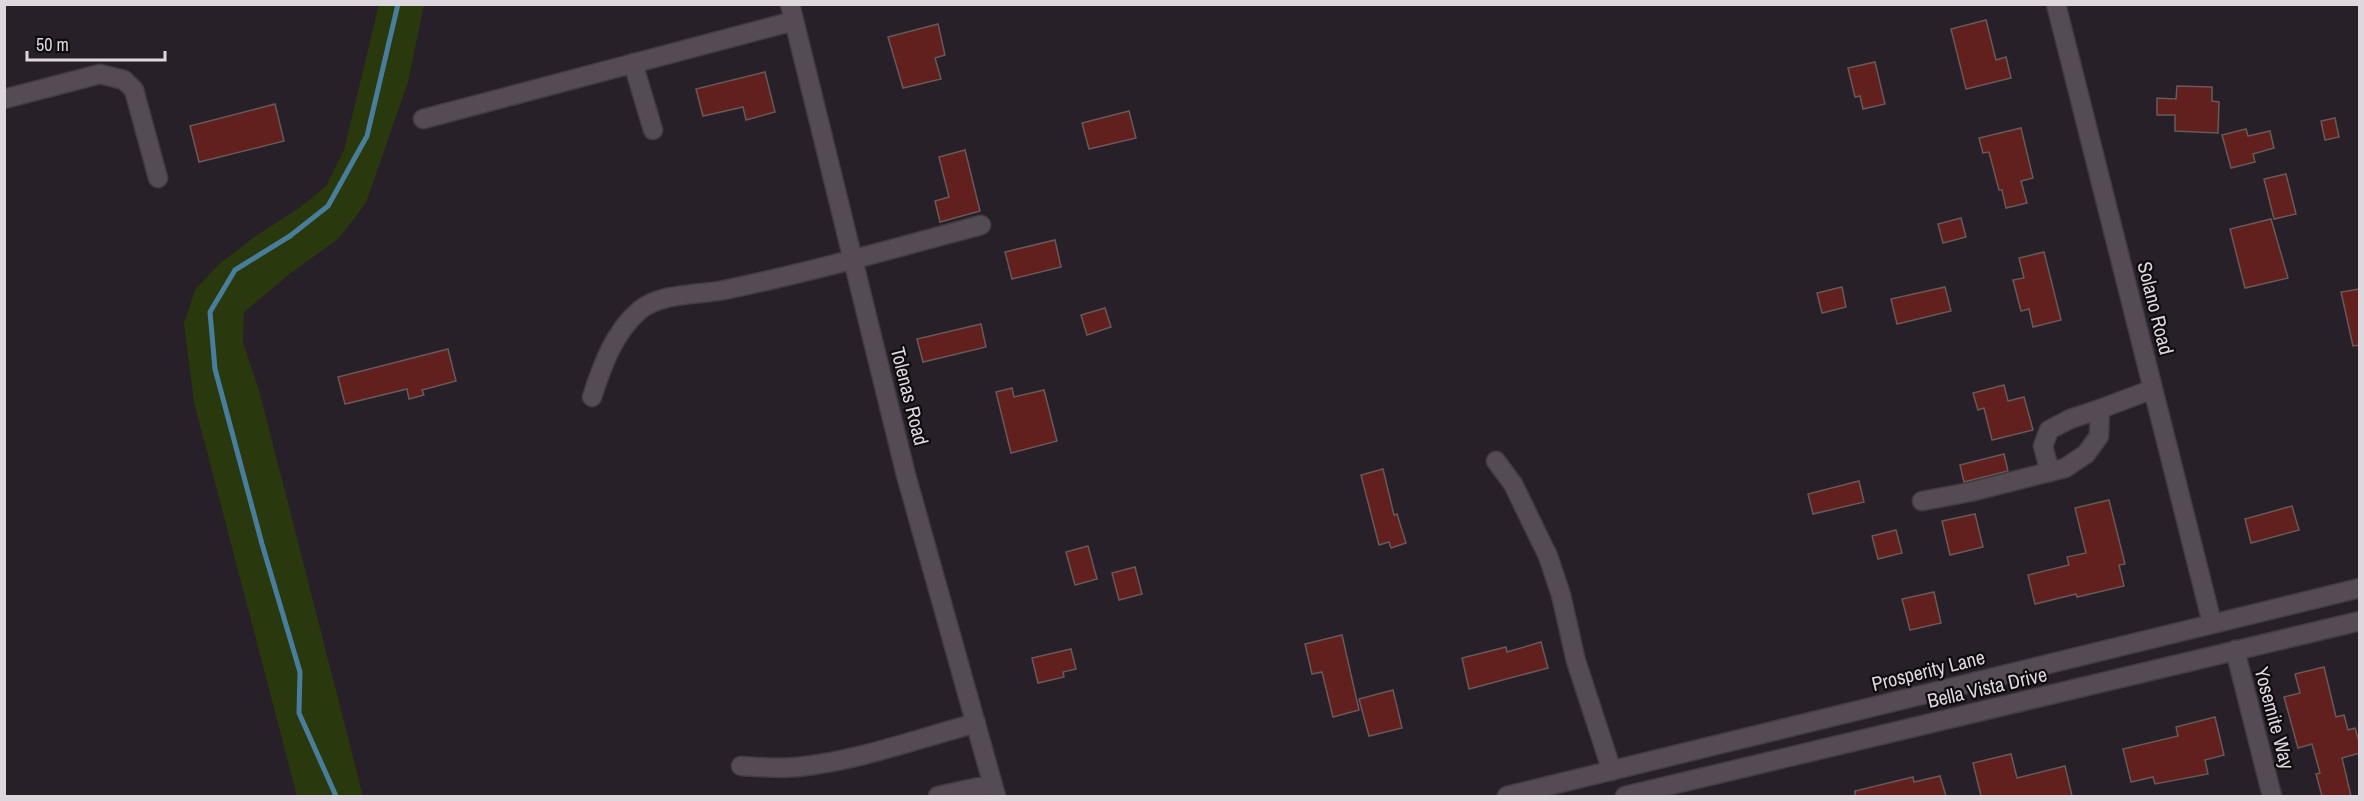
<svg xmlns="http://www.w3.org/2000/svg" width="2364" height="801" font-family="'Archivo Narrow',sans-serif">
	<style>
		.green { fill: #29390d }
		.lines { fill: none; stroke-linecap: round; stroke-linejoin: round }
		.stream { stroke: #497d9c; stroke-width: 5 }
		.building { fill: #611f1e; stroke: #685958; stroke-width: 1.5 }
		.minor-casing { stroke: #423b42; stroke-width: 21 }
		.minor { stroke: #554b55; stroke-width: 18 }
		.labels { text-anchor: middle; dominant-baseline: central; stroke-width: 4.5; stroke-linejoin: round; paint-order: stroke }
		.street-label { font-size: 20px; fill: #ded8de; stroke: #0f0b0f }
	</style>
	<rect width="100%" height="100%" fill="#282028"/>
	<!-- green -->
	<path class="green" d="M 379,4 L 424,5 L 408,82 L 366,203 L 339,238 L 287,276 L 244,312 L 243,342 L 259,390 L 363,796 L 297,796 L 194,402 L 184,323 L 195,290 L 218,265 L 257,235 L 298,209 L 326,186 L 344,150 Z"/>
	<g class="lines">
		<!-- stream -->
		<path class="stream" d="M 336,796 L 299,713 L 300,672 L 262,544 L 215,369 L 210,312 L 235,270 L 290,236 L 328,206 L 367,136 L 398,4"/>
	</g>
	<!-- building -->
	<path class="building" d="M 1986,20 L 1996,60 L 2006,57 L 2011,78 L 1966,89 L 1951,29 Z
		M 938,24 L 945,55 L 935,58 L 941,79 L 903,88 L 888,37 Z
		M 1875,62 L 1885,104 L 1863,109 L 1860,96 L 1855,97 L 1848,68 Z
		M 765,72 L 775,112 L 746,120 L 743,107 L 703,116 L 696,89 Z
		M 2177,86 L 2212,87 L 2212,101 L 2219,102 L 2218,133 L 2175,131 L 2175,115 L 2157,115 L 2157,98 L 2176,99 Z
		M 275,104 L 284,141 L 199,162 L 190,126 Z
		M 1129,111 L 1136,138 L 1089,149 L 1082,123 Z
		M 2335,118 L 2339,137 L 2325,140 L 2321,121 Z
		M 2021,128 L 2033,178 L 2021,181 L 2027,203 L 2006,208 L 2002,190 L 1999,190 L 1989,152 L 1983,153 L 1979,138 Z
		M 2246,129 L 2248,136 L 2270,131 L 2274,148 L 2253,154 L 2255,162 L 2231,168 L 2222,135 Z
		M 965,150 L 980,211 L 940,222 L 935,201 L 949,197 L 939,157 Z
		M 2286,174 L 2296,214 L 2274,219 L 2264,179 Z
		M 1961,218 L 1966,237 L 1943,243 L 1938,224 Z
		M 2271,219 L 2288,278 L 2245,288 L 2230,229 Z
		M 1055,240 L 1061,267 L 1012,279 L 1005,252 Z
		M 2044,252 L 2061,320 L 2033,327 L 2029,309 L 2021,311 L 2013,280 L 2024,278 L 2019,258 Z
		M 1842,287 L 1846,307 L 1822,313 L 1817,293 Z
		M 1945,287 L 1951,311 L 1897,324 L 1891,299 Z
		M 2360,289 L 2360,345 L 2353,346 L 2341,292 Z
		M 1105,308 L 1111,327 L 1087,335 L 1081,315 Z
		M 981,324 L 986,347 L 923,362 L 917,339 Z
		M 448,349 L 456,381 L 422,390 L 424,395 L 409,399 L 407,389 L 345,404 L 338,377 Z
		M 2004,385 L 2008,401 L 2024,397 L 2033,430 L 1992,440 L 1984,408 L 1978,410 L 1973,393 Z
		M 1012,388 L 1014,397 L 1044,390 L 1057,441 L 1011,453 L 996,392 Z
		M 2004,454 L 2008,471 L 1964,482 L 1960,465 Z
		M 1383,469 L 1394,515 L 1397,514 L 1406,543 L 1391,548 L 1389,542 L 1379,545 L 1361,475 Z
		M 1859,481 L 1864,502 L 1813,514 L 1808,494 Z
		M 2109,500 L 2125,564 L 2119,565 L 2124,586 L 2077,597 L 2076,594 L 2035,604 L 2028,575 L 2069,565 L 2067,557 L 2086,553 L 2075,508 Z
		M 2292,506 L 2299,530 L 2251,543 L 2245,519 Z
		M 1975,514 L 1983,547 L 1950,555 L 1942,521 Z
		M 1896,530 L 1902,553 L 1878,559 L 1872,536 Z
		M 1088,546 L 1097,579 L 1075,585 L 1066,552 Z
		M 1135,567 L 1142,594 L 1119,600 L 1112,573 Z
		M 1934,592 L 1941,623 L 1910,630 L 1902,599 Z
		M 1342,635 L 1359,710 L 1333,717 L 1322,672 L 1312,674 L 1305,644 Z
		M 1541,642 L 1548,668 L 1469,689 L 1462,658 L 1506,647 L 1507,652 Z
		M 1071,649 L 1076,669 L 1063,672 L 1064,677 L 1038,683 L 1032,658 Z
		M 2324,667 L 2336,717 L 2344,715 L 2348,730 L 2355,728 L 2360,745 L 2360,753 L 2342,758 L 2351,796 L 2322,796 L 2316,774 L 2320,773 L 2312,744 L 2298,748 L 2284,697 L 2300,693 L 2295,674 Z
		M 1393,690 L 1402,728 L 1369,736 L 1359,699 Z
		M 2215,717 L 2224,755 L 2205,760 L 2208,774 L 2155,784 L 2153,777 L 2131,782 L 2123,749 L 2178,736 L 2176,727 Z
		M 2011,754 L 2017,778 L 2065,766 L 2072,796 L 1981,796 L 1973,763 Z
		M 1940,776 L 1946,796 L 1855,796 L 1855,791 L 1913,777 L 1914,782 Z"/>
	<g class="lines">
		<defs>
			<path id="minor" d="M 790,4 L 906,475 L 996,796
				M 2056,4 L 2212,623
				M 633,63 L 653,130
				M 4,99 L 100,74 L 124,80 L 134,90 L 158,178
				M 423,119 L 794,21
				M 592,397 C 602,366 614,332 640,310 C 661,293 698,295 724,290 C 811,272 896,248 981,225
				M 1496,461 L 1513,484 L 1548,556 L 1561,595 L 1576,661 L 1612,771
				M 2050,472 L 2043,446 L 2049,430 L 2070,419 L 2100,409
				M 1922,501 L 1970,492 L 2065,468 L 2086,454 L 2099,436 L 2100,409 L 2153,389
				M 2235,650 L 2272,796
				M 741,766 C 759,767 779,769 797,767 C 857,761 917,739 976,723
				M 938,796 L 993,784
				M 1507,796 L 2360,588
				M 1625,796 L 2360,621"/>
		</defs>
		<!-- minor casing -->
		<use href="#minor" class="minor-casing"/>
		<!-- minor -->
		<use href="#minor" class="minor"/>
	</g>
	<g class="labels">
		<!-- street labels -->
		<g class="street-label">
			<text transform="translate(2156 308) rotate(76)">Solano Road</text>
			<text transform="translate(910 396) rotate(76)">Tolenas Road</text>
			<text transform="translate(1928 670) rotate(-14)">Prosperity Lane</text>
			<text transform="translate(1987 687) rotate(-13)">Bella Vista Drive</text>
			<text transform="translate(2275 718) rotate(75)">Yosemite Way</text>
		</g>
	</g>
	<!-- border -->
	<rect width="2364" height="801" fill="none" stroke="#ded8de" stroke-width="12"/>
	<!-- scale -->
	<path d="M27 51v9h138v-9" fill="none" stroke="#ded8de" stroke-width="3"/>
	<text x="36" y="51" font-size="18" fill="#ded8de" stroke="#0f0b0f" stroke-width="4.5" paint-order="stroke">50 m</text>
</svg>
